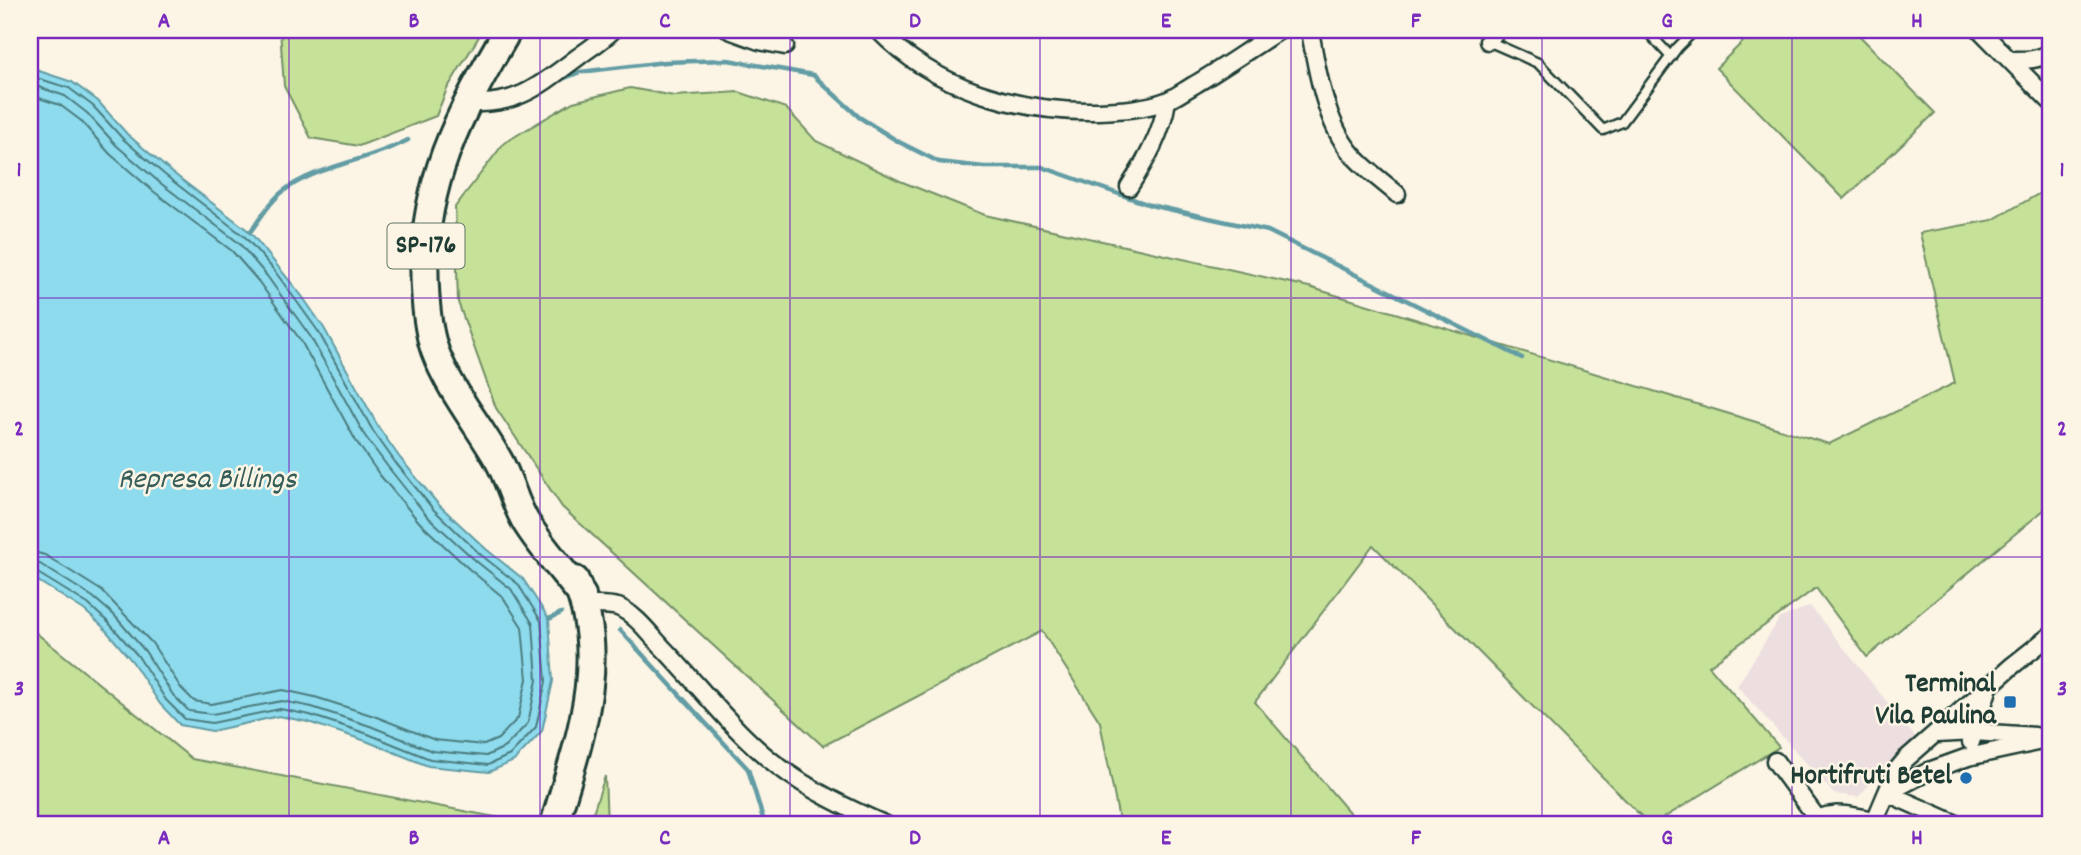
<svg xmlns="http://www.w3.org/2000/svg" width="2081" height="855" font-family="Dekko,sans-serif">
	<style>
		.built { fill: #eddee0 }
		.green { fill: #c6e198; stroke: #728f66; stroke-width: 2 }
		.water { fill: #8edbee; stroke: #629ca4; stroke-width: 2 }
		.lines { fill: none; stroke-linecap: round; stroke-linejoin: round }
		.shore { stroke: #4b7c7e; stroke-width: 2 }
		.stream { stroke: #629ca4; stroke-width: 4.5 }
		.lane-casing { stroke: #1f3d34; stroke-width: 13 }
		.street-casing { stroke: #1f3d34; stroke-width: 21 }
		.primary-casing { stroke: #1f3d34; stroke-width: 32 }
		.lane { stroke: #fcf5e5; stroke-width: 8 }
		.street { stroke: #fcf5e5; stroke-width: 16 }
		.primary { stroke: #fcf5e5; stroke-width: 26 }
		.grid { fill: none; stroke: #7b2cbf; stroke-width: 2; stroke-opacity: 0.55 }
		.poi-dot { fill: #1f6fb2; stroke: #fcf5e5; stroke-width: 2.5 }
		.labels { text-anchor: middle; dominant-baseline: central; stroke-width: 5; stroke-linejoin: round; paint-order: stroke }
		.shield { fill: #fcf5e5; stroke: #617469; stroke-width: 2 }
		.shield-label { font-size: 26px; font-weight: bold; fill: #1f3d34 }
		.poi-label { font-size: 28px; font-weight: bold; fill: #1f3d34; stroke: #fcf5e5; text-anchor: end }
		.water-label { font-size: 30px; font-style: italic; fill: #355d59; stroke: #fcf5e5 }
		.neatline { fill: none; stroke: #7b2cbf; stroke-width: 2.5 }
		.grid-label { font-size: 23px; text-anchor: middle; font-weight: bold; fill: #7b2cbf }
	</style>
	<rect width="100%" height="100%" fill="#fcf5e5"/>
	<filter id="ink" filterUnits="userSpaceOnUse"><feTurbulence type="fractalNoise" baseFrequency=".0143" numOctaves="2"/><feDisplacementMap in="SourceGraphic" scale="14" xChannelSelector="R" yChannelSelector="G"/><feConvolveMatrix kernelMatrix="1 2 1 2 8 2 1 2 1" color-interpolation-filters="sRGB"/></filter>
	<g filter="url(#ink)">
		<!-- built -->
		<path class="built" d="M 1810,606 L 1915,737 L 1858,797 L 1834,794 L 1737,686 L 1780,618 Z"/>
		<!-- green -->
		<path class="green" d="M 280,30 L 483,30 L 447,89 L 436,116 L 359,146 L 311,138 L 284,86 Z
			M 1755,30 L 1854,30 L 1935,113 L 1844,199 L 1716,68 Z
			M 630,88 L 674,96 L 739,92 L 786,108 L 816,141 L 900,181 L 985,215 L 1309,287 L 1829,444 L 1955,383 L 1920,233 L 1992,220 L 2051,187 L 2051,504 L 1867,657 L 1816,588 L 1709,666 L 1779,747 L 1652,825 L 1650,825 L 1373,545 L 1255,702 L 1360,825 L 1120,825 L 1100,722 L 1042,631 L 823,746 L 562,507 L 496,408 L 458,302 L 455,207 L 504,143 L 573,102 Z
			M 30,628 L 192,759 L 516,821 L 515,825 L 30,825 Z
			M 605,776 L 607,825 L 589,825 Z"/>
		<!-- water -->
		<path class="water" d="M 30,68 L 72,82 L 98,101 L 127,134 L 169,170 L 250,232 L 302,296 L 324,328 L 379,428 L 400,458 L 438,504 L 486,549 L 523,579 L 549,619 L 553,681 L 542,731 L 514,761 L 489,772 L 428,766 L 366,741 L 308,722 L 279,716 L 212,731 L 180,725 L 160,704 L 132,661 L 103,627 L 84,610 L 30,576 Z"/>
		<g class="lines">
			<!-- shore -->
			<path class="shore" d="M 30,76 L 69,88 L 93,106 L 123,139 L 165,175 L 245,237 L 274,270 L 318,331 L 373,431 L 395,462 L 433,509 L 481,555 L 518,584 L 541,621 L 546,681 L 536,727 L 510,755 L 488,765 L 430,759 L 368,734 L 310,715 L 280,709 L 212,723 L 185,719 L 166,700 L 138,656 L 108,622 L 88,604 L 36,572 L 30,571
				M 30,84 L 65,96 L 87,113 L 117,146 L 159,182 L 239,243 L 267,276 L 310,336 L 365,436 L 388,467 L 427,516 L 476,561 L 511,589 L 533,624 L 537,680 L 528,723 L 505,747 L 486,756 L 432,751 L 370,726 L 312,707 L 282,701 L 212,714 L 189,711 L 173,695 L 145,651 L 114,615 L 93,597 L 40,564 L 30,562
				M 30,95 L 60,105 L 80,120 L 110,154 L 153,191 L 232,251 L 259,282 L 301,341 L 356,441 L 379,474 L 420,523 L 469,569 L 503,597 L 522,627 L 527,679 L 518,718 L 498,739 L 484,745 L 435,740 L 374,716 L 315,697 L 283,690 L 211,704 L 194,701 L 181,688 L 152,643 L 102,591 L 45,555 L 30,551"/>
			<!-- stream -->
			<path class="stream" d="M 555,82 L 580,72 L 665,62 L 728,60 L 813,75 L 859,117 L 899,142 L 939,162 L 984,167 L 1042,167 L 1150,205 L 1268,231 L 1522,358
				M 250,232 C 260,219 269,203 281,193 C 313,166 369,161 408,140
				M 549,619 L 561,613
				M 620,630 L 748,769 L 765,825"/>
			<defs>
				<path id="lane" d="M 1646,30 L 1671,57
					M 1488,41 L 1538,63 L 1603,130 L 1622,122 L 1677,48 L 1695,30"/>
				<path id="street" d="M 729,30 L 759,41 L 785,46
					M 878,30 C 934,88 1018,113 1098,111 C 1121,110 1145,109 1166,101 C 1176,97 1185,90 1194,85 C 1223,68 1251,48 1280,30
					M 1310,30 C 1316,67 1326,125 1352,154 C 1365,169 1382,181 1397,194
					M 1980,30 L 2051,102
					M 1488,41 L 1497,30
					M 2010,60 C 2025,60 2040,61 2051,51
					M 467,102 C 515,108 542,84 578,57 C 590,48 603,40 613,30
					M 1129,187 C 1147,159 1162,133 1167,101
					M 586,605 C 596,605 608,604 618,607 C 635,614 649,633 662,647 C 700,686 734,733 778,766 C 811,791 849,809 886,825
					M 1936,734 L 1974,732 L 2035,736
					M 1971,742 L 1989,687
					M 1775,761 L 1817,818
					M 1887,793 L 1929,771 L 1968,757 L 2051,739
					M 1887,793 L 1959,825
					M 1808,825 C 1829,808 1850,816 1875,820
					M 1873,825 L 1896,771 L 1906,759 L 2012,666 L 2051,635"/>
				<path id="primary" d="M 508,30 C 459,113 419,188 425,288 C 426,309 428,331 435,351 C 450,391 478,424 499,461 C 510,481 515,505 527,524 C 543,549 564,572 582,595
					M 554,825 C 577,746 611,660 575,580"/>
			</defs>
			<!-- lane casing -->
			<use href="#lane" class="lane-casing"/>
			<!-- street casing -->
			<use href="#street" class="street-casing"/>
			<!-- primary casing -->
			<use href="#primary" class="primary-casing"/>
			<!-- lane -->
			<use href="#lane" class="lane"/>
			<!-- street -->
			<use href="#street" class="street"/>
			<!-- primary -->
			<use href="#primary" class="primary"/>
		</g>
	</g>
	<!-- grid -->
	<path class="grid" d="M 289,30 L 289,825M 540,30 L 540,825M 790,30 L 790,825M 1040,30 L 1040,825M 1291,30 L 1291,825M 1542,30 L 1542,825M 1792,30 L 1792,825M 30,298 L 2051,298M 30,557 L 2051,557"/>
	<!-- markers -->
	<g class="poi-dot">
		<rect x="2003" y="695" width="14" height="14" rx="3.5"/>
		<circle cx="1966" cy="778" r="7"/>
	</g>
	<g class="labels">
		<!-- shield labels -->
		<rect class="shield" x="387.5" y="223.5" width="77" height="45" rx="5"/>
		<g class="shield-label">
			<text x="426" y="246">SP-176</text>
		</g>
		<!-- poi labels -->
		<g class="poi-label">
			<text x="1996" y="686">Terminal<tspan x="1996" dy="32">Vila Paulina</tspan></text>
			<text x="1952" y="778">Hortifruti Betel</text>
		</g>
		<!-- water labels -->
		<g class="water-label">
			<text x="207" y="481">Represa Billings</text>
		</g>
	</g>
	<!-- margin -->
	<rect width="2081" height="855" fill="none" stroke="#fcf5e5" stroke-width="77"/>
	<rect x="38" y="38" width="2004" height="778" class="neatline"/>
	<g class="grid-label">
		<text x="164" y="27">A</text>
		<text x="414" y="27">B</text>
		<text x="665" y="27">C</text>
		<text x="915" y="27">D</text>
		<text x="1166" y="27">E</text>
		<text x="1416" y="27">F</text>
		<text x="1667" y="27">G</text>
		<text x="1917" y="27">H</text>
		<text x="19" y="176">1</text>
		<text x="2062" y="176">1</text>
		<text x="19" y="435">2</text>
		<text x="2062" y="435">2</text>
		<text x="19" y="695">3</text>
		<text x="2062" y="695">3</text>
		<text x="164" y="844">A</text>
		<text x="414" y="844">B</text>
		<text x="665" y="844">C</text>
		<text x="915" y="844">D</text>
		<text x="1166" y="844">E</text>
		<text x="1416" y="844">F</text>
		<text x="1667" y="844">G</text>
		<text x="1917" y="844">H</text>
	</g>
</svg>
